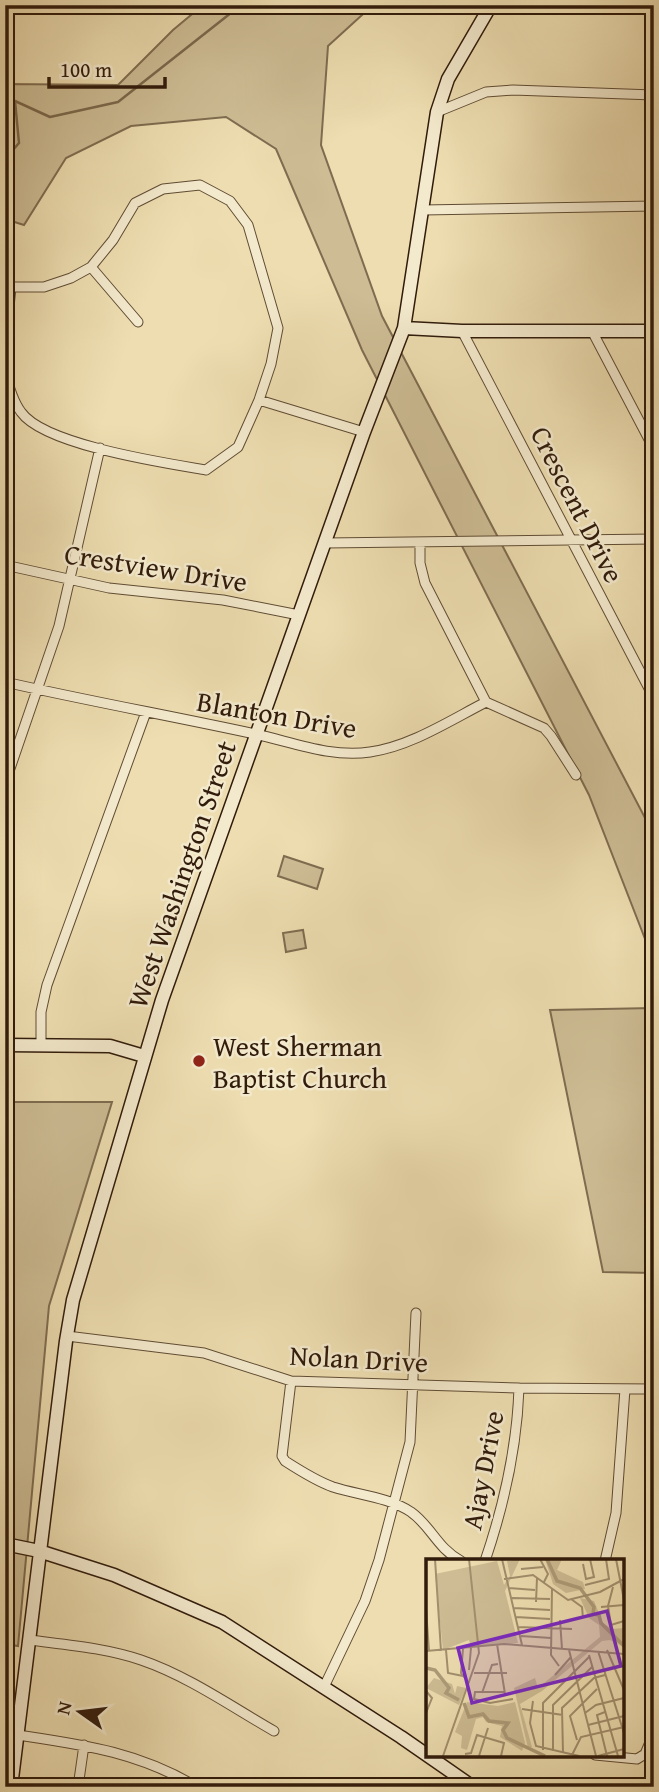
<svg xmlns="http://www.w3.org/2000/svg" width="659" height="1792" font-family="'Gentium Book Plus',serif">
	<style>
		.green { fill: #cdbc94; stroke: #7f6c50; stroke-width: 2 }
		.lines { fill: none; stroke-linecap: round; stroke-linejoin: round }
		.stream { stroke: #7b684c; stroke-width: 2.5 }
		.street-casing { stroke: #604c34; stroke-width: 11 }
		.secondary-casing { stroke: #311b0b; stroke-width: 15 }
		.street { stroke: #f3e9cc; stroke-width: 9 }
		.secondary { stroke: #f3e9cc; stroke-width: 12 }
		.poi-dot { fill: #8f2418; stroke: #f3e9cc; stroke-width: 2.5 }
		.labels { text-anchor: middle; dominant-baseline: central; stroke-width: 5; stroke-linejoin: round; paint-order: stroke }
		.street-label { font-size: 28px; fill: #311b0b; stroke: #f3e9cc }
		.poi-label { font-size: 28px; fill: #311b0b; stroke: #f3e9cc; text-anchor: start }
		.inset-river { fill: none; stroke: #ad9b78; stroke-width: 3.5 }
		.inset-road { fill: none; stroke: #a28f6e; stroke-width: 2 }
		.view { fill: #7b2cbf; fill-opacity: 0.15; stroke: #7b2cbf; stroke-width: 3.5 }
		.inset-edge { fill: none; stroke: #311b0b; stroke-width: 3.5 }
	</style>
	<rect width="100%" height="100%" fill="#edddb0"/>
	<filter id="stains"><feTurbulence type="fractalNoise" baseFrequency=".00286" numOctaves="4"/><feColorMatrix values="0 0 0 0 .2 0 0 0 0 .09 0 0 0 0 .02 0 0 0 .5 -.17"/></filter>
	<radialGradient id="worn" r=".72"><stop offset=".6" stop-color="#630" stop-opacity="0"/><stop offset="1" stop-color="#630" stop-opacity=".3"/></radialGradient>
	<!-- green -->
	<path class="green" d="M 203,5 L 373,5 L 328,46 L 321,145 L 382,316 L 654,835 L 654,962 L 589,795 L 362,350 L 276,149 L 226,117 L 131,126 L 66,158 L 24,225 L 5,219 L 5,84 L 118,85 L 173,30 Z
		M 284,856 L 323,869 L 317,889 L 278,876 Z
		M 303,930 L 306,948 L 286,952 L 283,933 Z
		M 654,1008 L 654,1273 L 603,1272 L 550,1010 Z
		M 5,1102 L 112,1102 L 49,1306 L 18,1646 L 5,1644 Z"/>
	<g class="lines">
		<!-- stream -->
		<path class="stream" d="M 5,159 L 19,143 L 15,101 L 50,117 L 118,102 L 241,5"/>
		<defs>
			<path id="street" d="M 437,112 L 486,92 L 513,90 L 654,95
				M 423,210 L 654,206
				M 91,267 L 138,322
				M 462,331 L 654,698
				M 592,331 L 654,449
				M 5,347 L 11,287 L 44,287 L 71,278 L 91,267 L 113,240 L 135,203 L 163,189 L 200,185 L 230,201 L 248,225 L 278,328 L 271,364 L 259,400 L 238,447 L 206,470 C 165,463 44,445 21,412 C 12,400 8,384 5,371
				M 259,400 L 364,432
				M 326,543 L 654,539
				M 420,543 L 420,563 L 425,583 L 486,702
				M 5,565 L 109,588 L 223,600 L 299,615
				M 5,682 C 88,701 172,716 255,734 C 292,742 331,758 370,752 C 411,746 449,721 486,702
				M 486,702 L 544,728 L 551,736 L 576,775
				M 5,783 L 59,626 L 100,448
				M 41,1044 L 41,1012 L 47,985 L 146,712
				M 67,1336 L 204,1353 L 291,1381 L 519,1388 L 654,1389
				M 291,1381 L 282,1456 L 285,1461 C 299,1470 316,1481 333,1487 C 358,1495 388,1497 411,1512 C 431,1526 437,1548 461,1561
				M 485,1561 C 504,1505 517,1448 519,1388
				M 605,1561 L 616,1513 L 625,1389
				M 30,1640 C 68,1645 105,1648 141,1660 C 188,1676 232,1707 274,1731
				M 324,1687 L 365,1601 L 379,1560 L 410,1442 L 416,1313
				M 18,1735 C 85,1745 138,1752 197,1787
				M 595,1755 L 637,1759 L 645,1754 L 654,1733
				M 78,1787 L 84,1745"/>
			<path id="secondary" d="M 404,328 L 462,331 L 654,331
				M 5,1045 L 110,1046 L 144,1056
				M 5,1544 L 39,1551 L 114,1575 L 222,1622 L 401,1737 L 473,1787
				M 11,1787 L 66,1341 L 73,1300 L 162,1000 L 364,432 L 404,328 L 437,112 L 448,79 L 491,5"/>
		</defs>
		<!-- street casing -->
		<use href="#street" class="street-casing"/>
		<!-- secondary casing -->
		<use href="#secondary" class="secondary-casing"/>
		<!-- street -->
		<use href="#street" class="street"/>
		<!-- secondary -->
		<use href="#secondary" class="secondary"/>
	</g>
	<!-- markers -->
	<circle class="poi-dot" cx="199" cy="1061" r="7"/>
	<g class="labels">
		<!-- street labels -->
		<g class="street-label">
			<text transform="translate(578 504) rotate(63)">Crescent Drive</text>
			<text transform="translate(156 567) rotate(9)">Crestview Drive</text>
			<text transform="translate(277 714) rotate(10)">Blanton Drive</text>
			<text transform="translate(181 874) rotate(-71)">West Washington Street</text>
			<text transform="translate(359 1358) rotate(3)">Nolan Drive</text>
			<text transform="translate(482 1470) rotate(-79)">Ajay Drive</text>
		</g>
		<!-- poi labels -->
		<g class="poi-label">
			<text x="213" y="1045">West Sherman<tspan x="213" dy="32">Baptist Church</tspan></text>
		</g>
	</g>
	<!-- overview -->
	<g transform="translate(426 1559)">
		<rect width="198" height="198" fill="#edddb0"/>
		<path d="M 94,0 L 79,32 L 92,84 L 45,88 L 43,81 L 17,91 L 9,15 L 71,2 L 78,26 L 84,17 L 81,2 ZM 119,0 L 136,0 L 131,11 L 157,23 L 159,30 L 140,34 L 127,25 ZM 154,39 L 168,42 L 177,64 L 186,70 L 198,69 L 198,88 L 184,81 L 176,82 L 116,132 L 94,145 L 106,188 L 102,189 L 88,129 L 109,119 L 112,129 L 174,78 L 173,66 L 163,59 ZM 8,119 L 26,125 L 29,135 L 31,127 L 40,129 L 33,146 L 0,129 ZM 41,143 L 72,147 L 89,143 L 99,184 L 96,192 L 74,178 L 76,167 L 60,163 L 57,158 L 50,160 L 41,191 L 35,189 L 36,177 L 29,173 Z" fill="#cdbc94"/>
		<path class="inset-river" d="M 121,0 L 131,22 L 154,29 L 168,48 L 167,55 L 173,56 L 175,64 L 198,87M 0,109 L 9,111 L 23,129 L 20,134 L 33,141M 38,144 L 43,158 L 57,155 L 63,162 L 82,164 L 77,171 L 81,179 L 119,197"/>
		<path class="inset-road" d="M 9,0 L 15,92M 76,0 L 96,86M 114,0 L 122,15 L 118,23M 190,0 L 198,41M 157,5 L 160,20 L 168,18 L 164,0M 95,10 L 117,8M 78,20 L 107,16 L 142,41 L 174,33 L 198,20M 159,26 L 183,20 L 180,0M 187,28 L 182,47 L 185,66 L 198,62M 83,29 L 109,31M 126,30 L 125,96 L 133,107M 86,39 L 124,40M 145,40 L 156,48 L 157,59M 110,43 L 111,19M 175,48 L 198,46M 88,49 L 124,51M 0,50 L 3,92M 90,58 L 124,60M 134,61 L 136,90M 92,68 L 146,70M 95,77 L 125,79M 71,85 L 79,135M 37,90 L 35,114 L 39,119M 20,91 L 22,114 L 37,117M 143,91 L 170,197M 181,91 L 198,131M 0,92 L 78,85 L 198,95M 172,92 L 198,174M 163,96 L 192,197M 43,111 L 45,89M 48,114 L 81,114M 129,116 L 145,98M 0,132 L 6,139 L 0,154M 79,133 L 49,133 L 48,140 L 64,144 L 87,140M 56,134 L 66,106 L 72,105M 107,142 L 104,164 L 110,187 L 153,197M 96,150 L 137,156M 179,153 L 171,156 L 181,197M 159,154 L 170,146 L 198,139M 162,166 L 198,157M 151,181 L 144,157 L 171,130M 117,191 L 117,144 L 163,98M 127,192 L 127,146 L 166,108M 137,194 L 136,149 L 168,119 L 179,116M 39,195 L 45,194 L 51,176 L 78,184 L 75,197M 146,196 L 155,178 L 198,168M 17,197 L 53,94 L 43,0M 53,197 L 62,169M 172,197 L 198,190"/>
		<path class="view" d="M 181,52 L 195,107 L 46,144 L 32,89 Z"/>
		<rect width="198" height="198" class="inset-edge"/>
	</g>
	<!-- margin -->
	<rect width="659" height="1792" fill="none" stroke="#edddb0" stroke-width="28"/>
	<rect x="7" y="7" width="645" height="1778" fill="none" stroke="#311b0b" stroke-width="3.5"/>
	<rect x="14" y="14" width="631" height="1764" fill="none" stroke="#311b0b" stroke-width="2"/>
	<!-- north arrow -->
	<g transform="translate(80 1712) rotate(284)" stroke="#f3e9cc" stroke-width="5" paint-order="stroke">
	<path d="M0-5L12 26L0 18L-12 26Z" fill="#311b0b"/>
	<text y="-10" font-size="19" font-weight="bold" text-anchor="middle" fill="#311b0b">N</text>
	</g>
	<!-- scale -->
	<path d="M49 77v10h116v-10" fill="none" stroke="#311b0b" stroke-width="3.5"/>
	<text x="60" y="77" font-size="21" fill="#311b0b" stroke="#f3e9cc" stroke-width="5" paint-order="stroke">100 m</text>
	<rect width="100%" height="100%" filter="url(#stains)"/>
	<rect width="100%" height="100%" fill="url(#worn)"/>
</svg>
